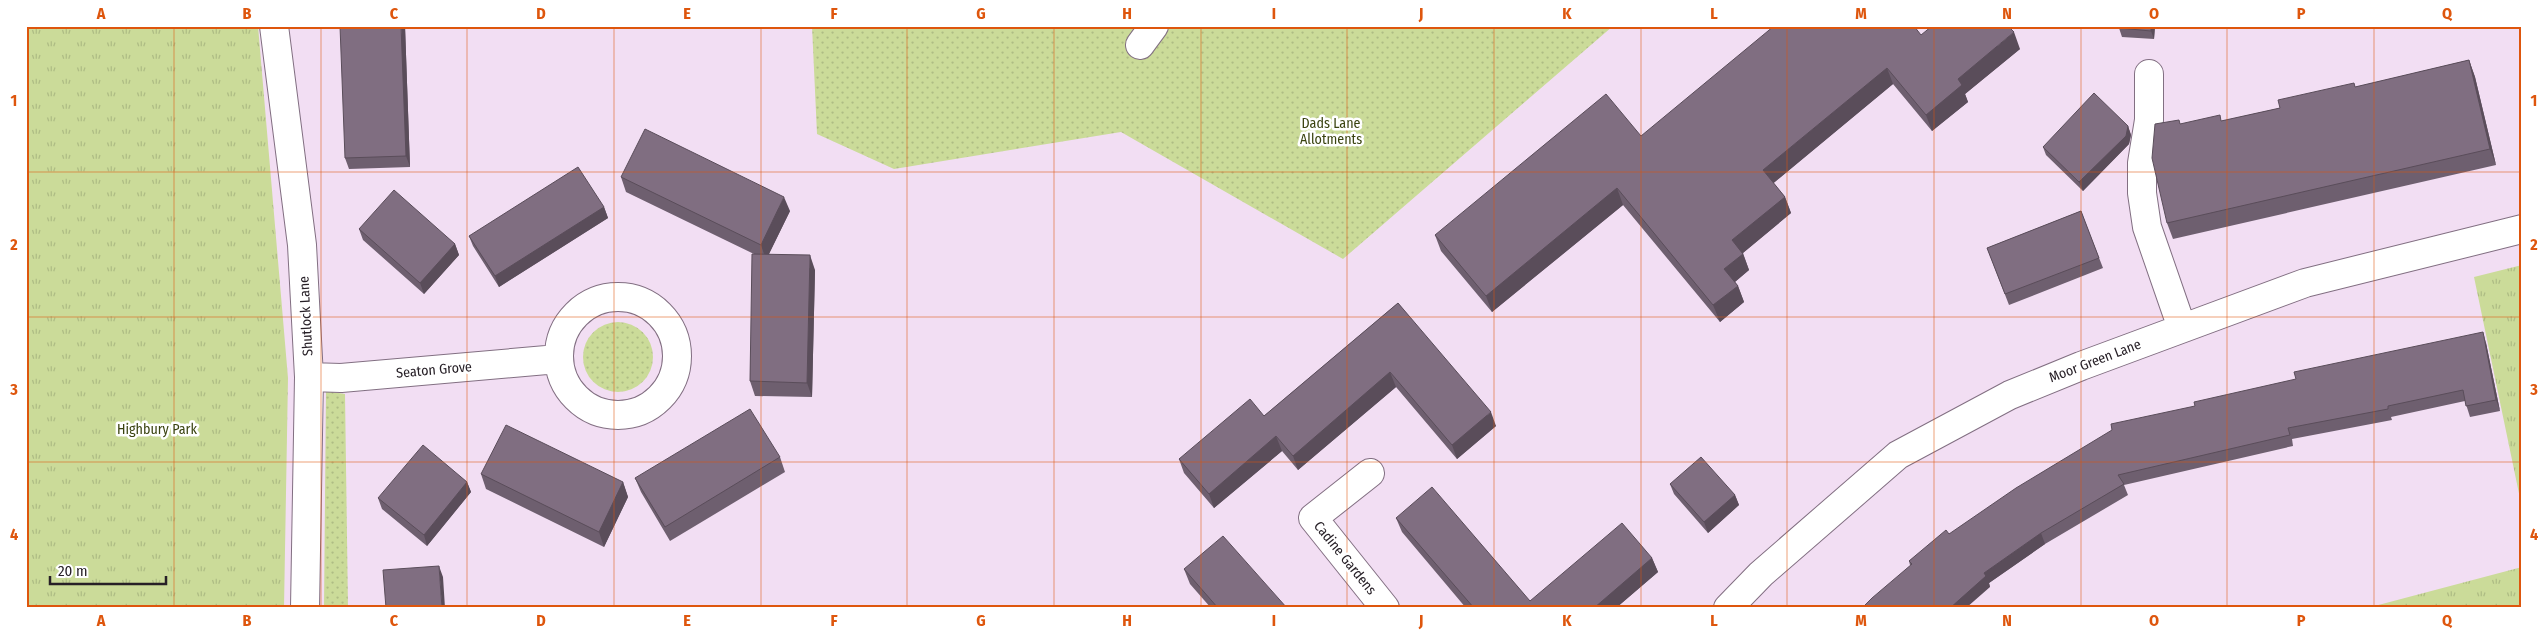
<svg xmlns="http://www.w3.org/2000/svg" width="2548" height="634" font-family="'Fira Sans Condensed',sans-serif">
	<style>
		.grass { fill: url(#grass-dots) }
		.park { fill: url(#park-tufts) }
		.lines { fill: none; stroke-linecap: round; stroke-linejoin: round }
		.minor-casing { stroke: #826f82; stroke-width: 30 }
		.minor { stroke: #fff; stroke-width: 28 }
		.wall { fill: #6e5f6f }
		.shaded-wall { fill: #5a4d5a }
		.building { fill: #806e81; stroke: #5a4d5a }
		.grid { fill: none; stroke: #de560d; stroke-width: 1; stroke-opacity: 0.55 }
		.labels { text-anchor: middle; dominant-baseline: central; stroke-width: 5; stroke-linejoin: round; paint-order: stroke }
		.park-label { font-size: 14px; fill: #3a4310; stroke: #fff }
		.street-label { font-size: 14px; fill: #272027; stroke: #fff }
		.neatline { fill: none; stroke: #de560d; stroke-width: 2 }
		.grid-label { font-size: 16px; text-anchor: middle; font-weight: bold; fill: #de560d }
	</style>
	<defs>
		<pattern id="grass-dots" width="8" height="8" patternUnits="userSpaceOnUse" patternTransform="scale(1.25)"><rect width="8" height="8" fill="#cbdb99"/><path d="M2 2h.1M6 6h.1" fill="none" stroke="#aebc84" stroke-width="1.8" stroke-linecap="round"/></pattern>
		<pattern id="park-tufts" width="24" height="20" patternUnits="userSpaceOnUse" patternTransform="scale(1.25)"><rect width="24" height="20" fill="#cbdb99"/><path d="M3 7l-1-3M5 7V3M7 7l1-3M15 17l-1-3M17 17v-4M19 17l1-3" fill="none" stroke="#aebc84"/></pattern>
	</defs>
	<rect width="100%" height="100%" fill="#f2def3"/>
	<!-- grass -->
	<path class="grass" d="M 812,26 L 1613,26 L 1343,259 L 1121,132 L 894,169 L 817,134 Z
		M583 357a35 35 0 1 1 70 0a35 35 0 1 1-70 0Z
		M 326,391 L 345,394 L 348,608 L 324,608 Z"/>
	<!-- park -->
	<path class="park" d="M 26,26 L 258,26 L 288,378 L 284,608 L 26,608 Z
		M 2522,265 L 2522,508 L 2474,277 Z
		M 2522,567 L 2522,608 L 2367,608 Z"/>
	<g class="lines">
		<defs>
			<path id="minor" d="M 274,26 L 302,245 L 309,377 L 305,608
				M 1140,45 L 1154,26
				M 2149,74 L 2149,120 L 2142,163 L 2142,193 L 2147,227 L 2182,328
				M559 356a59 59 0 1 1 118 0a59 59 0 1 1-118 0Z
				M 309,377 L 341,378 L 558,359
				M 1370,473 L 1313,518 L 1385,608
				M 1728,608 L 1761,574 L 1898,455 L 2010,395 L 2081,366 L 2305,283 L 2522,229"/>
		</defs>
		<!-- minor casing -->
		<use href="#minor" class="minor-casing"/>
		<!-- minor -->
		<use href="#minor" class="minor"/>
	</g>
	<!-- wall -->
	<path class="wall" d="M 405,26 L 410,167 L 349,169 L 345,158 Z
		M 2119,26 L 2155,26 L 2154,39 L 2122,37 L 2119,28 Z
		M 1921,35 L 2020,49 L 1965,94 L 1968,102 L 1932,131 L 1893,84 L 1773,183 L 1785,197 L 1791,213 L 1743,253 L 1749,270 L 1735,282 L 1738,286 L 1744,302 L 1720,322 L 1623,205 L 1492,312 L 1441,251 L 1435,235 L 1641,136 Z
		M 2469,60 L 2475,77 L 2496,165 L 2173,239 L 2167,223 L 2180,124 L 2222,121 L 2280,108 L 2356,87 Z
		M 2128,126 L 2131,135 L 2129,144 L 2083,191 L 2046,155 L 2043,147 Z
		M 621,177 L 790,211 L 769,254 L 815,270 L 812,397 L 755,396 L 750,381 L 754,254 L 626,192 Z
		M 604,207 L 608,218 L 499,287 L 473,246 L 469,236 Z
		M 2081,211 L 2103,268 L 2009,305 L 1987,248 Z
		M 359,229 L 455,244 L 459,255 L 424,294 L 363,240 Z
		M 1398,303 L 1496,426 L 1457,459 L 1396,387 L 1298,470 L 1282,451 L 1214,508 L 1184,473 L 1179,459 L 1264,416 Z
		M 2486,343 L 2500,411 L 2470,417 L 2465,401 L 2391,417 L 2392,420 L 2292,439 L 2293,446 L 2124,485 L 2128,495 L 2045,544 L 1989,583 L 1990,587 L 1910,565 L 1909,561 L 1949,534 Z
		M 780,457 L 785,472 L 670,541 L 641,492 L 635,478 Z
		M 481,474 L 623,482 L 628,497 L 604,547 L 486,489 Z
		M 467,482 L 471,492 L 427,546 L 382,509 L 378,498 Z
		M 1670,484 L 1735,495 L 1739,505 L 1708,533 L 1674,494 Z
		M 1396,518 L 1530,601 L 1652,558 L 1658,572 L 1616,608 L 1466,608 L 1402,532 Z
		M 1184,569 L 1287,608 L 1211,608 L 1190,584 Z"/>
	<!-- shaded-wall -->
	<path class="shaded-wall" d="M 401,26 L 405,26 L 410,167 L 406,156 Z
		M 2151,26 L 2155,26 L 2154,39 L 2151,31 Z
		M 2014,32 L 2020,49 L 1965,94 L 1968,102 L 1932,131 L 1926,115 L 1958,79 Z
		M 2469,60 L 2475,77 L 2496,165 L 2490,149 Z
		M 1887,68 L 1893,84 L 1769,187 L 1763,170 Z
		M 2128,126 L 2131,135 L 2129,144 L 2083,191 L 2079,182 Z
		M 1617,188 L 1623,205 L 1492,312 L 1486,296 Z
		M 784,197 L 790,211 L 766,260 L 761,245 Z
		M 1785,197 L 1791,213 L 1738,257 L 1732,240 Z
		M 604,207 L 608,218 L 499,287 L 495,276 Z
		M 455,244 L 459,255 L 424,294 L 420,283 Z
		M 1743,254 L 1749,270 L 1730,286 L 1724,269 Z
		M 810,255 L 815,270 L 812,397 L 807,383 Z
		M 1738,286 L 1744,302 L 1720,322 L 1713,305 Z
		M 2483,332 L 2486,343 L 2500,411 L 2496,400 Z
		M 1390,372 L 1396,387 L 1298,470 L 1293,456 Z
		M 1491,412 L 1496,426 L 1457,459 L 1452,445 Z
		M 1276,436 L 1282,451 L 1214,508 L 1209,494 Z
		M 467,482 L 471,492 L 427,546 L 424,535 Z
		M 623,482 L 628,497 L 604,547 L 599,532 Z
		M 1735,495 L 1739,505 L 1708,533 L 1704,522 Z
		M 2041,533 L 2045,544 L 1989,583 L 1990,587 L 1966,608 L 1950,608 L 1984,573 Z
		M 1652,558 L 1658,572 L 1616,608 L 1594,608 Z
		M 439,566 L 443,577 L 445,608 L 442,608 Z"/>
	<!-- building -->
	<path class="building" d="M 340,26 L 401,26 L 406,156 L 345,158 Z
		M 1774,26 L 1914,26 L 1921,35 L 1932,26 L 2008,26 L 2014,32 L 1958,79 L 1962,85 L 1926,115 L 1887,68 L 1763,170 L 1785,197 L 1732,240 L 1743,254 L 1724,269 L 1738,286 L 1713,305 L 1617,188 L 1486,296 L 1435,235 L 1606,94 L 1641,136 Z
		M 2119,26 L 2151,26 L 2151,31 L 2119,28 Z
		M 2469,60 L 2490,149 L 2167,223 L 2152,158 L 2155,124 L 2179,120 L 2180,124 L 2220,115 L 2221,121 L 2280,108 L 2278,100 L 2354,83 L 2355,87 Z
		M 2094,93 L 2128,126 L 2126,136 L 2079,182 L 2043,147 Z
		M 645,129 L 784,197 L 761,245 L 621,177 Z
		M 578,167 L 604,207 L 495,276 L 469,236 Z
		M 394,190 L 455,244 L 420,283 L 359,229 Z
		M 2081,211 L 2099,258 L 2005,294 L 1987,248 Z
		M 752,254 L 810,255 L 807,383 L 750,381 Z
		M 1398,303 L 1491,412 L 1452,445 L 1390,372 L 1293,456 L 1276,436 L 1209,494 L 1179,459 L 1250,399 L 1264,416 Z
		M 2483,332 L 2496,400 L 2466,406 L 2463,390 L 2388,406 L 2388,409 L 2288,428 L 2290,435 L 2118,475 L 2124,484 L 2041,533 L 1984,573 L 1986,576 L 1950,608 L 1862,608 L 1872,598 L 1912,564 L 1909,561 L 1946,530 L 1949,534 L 2016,488 L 2112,430 L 2111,424 L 2195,406 L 2194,402 L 2296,379 L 2294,372 Z
		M 750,409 L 780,457 L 665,527 L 635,478 Z
		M 506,425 L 623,482 L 599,532 L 481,474 Z
		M 423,445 L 467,482 L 424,535 L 378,498 Z
		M 1701,457 L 1735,495 L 1704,522 L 1670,484 Z
		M 1432,487 L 1530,601 L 1622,523 L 1652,558 L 1594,608 L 1474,608 L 1396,518 Z
		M 1223,536 L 1287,608 L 1218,608 L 1184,569 Z
		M 439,566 L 442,608 L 386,608 L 383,570 Z"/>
	<!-- grid -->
	<path class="grid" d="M 174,26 L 174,608M 321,26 L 321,608M 467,26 L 467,608M 614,26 L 614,608M 761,26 L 761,608M 907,26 L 907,608M 1054,26 L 1054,608M 1201,26 L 1201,608M 1347,26 L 1347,608M 1494,26 L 1494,608M 1641,26 L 1641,608M 1787,26 L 1787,608M 1934,26 L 1934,608M 2081,26 L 2081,608M 2227,26 L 2227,608M 2374,26 L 2374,608M 26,172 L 2522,172M 26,317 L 2522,317M 26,462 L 2522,462"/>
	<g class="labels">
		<!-- park labels -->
		<g class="park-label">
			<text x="1331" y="123">Dads Lane<tspan x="1331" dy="16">Allotments</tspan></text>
			<text x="157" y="429">Highbury Park</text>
		</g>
		<!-- street labels -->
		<g class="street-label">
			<text transform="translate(306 316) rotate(-93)">Shutlock Lane</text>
			<text transform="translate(2095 361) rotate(-21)">Moor Green Lane</text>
			<text transform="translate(434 370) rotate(-5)">Seaton Grove</text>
			<text transform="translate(1345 558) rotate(51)">Cadine Gardens</text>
		</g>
	</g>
	<!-- border -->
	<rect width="2548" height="634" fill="none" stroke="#ffffff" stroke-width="55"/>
	<!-- scale -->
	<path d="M50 576v8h116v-8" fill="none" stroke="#272027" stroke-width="2.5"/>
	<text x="58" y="576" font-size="15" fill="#272027" stroke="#ffffff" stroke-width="4" paint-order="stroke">20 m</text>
	<rect x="28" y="28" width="2492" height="578" class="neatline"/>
	<g class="grid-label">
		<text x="101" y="19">A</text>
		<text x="247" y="19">B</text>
		<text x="394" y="19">C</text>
		<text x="541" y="19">D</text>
		<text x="687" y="19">E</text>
		<text x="834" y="19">F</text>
		<text x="981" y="19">G</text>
		<text x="1127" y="19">H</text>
		<text x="1274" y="19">I</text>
		<text x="1421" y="19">J</text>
		<text x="1567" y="19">K</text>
		<text x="1714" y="19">L</text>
		<text x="1861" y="19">M</text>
		<text x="2007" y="19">N</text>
		<text x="2154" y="19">O</text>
		<text x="2301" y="19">P</text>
		<text x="2447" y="19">Q</text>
		<text x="14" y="106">1</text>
		<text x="2534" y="106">1</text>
		<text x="14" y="250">2</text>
		<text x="2534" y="250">2</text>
		<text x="14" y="395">3</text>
		<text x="2534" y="395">3</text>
		<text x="14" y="540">4</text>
		<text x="2534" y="540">4</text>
		<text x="101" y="626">A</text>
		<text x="247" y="626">B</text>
		<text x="394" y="626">C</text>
		<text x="541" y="626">D</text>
		<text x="687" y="626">E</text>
		<text x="834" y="626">F</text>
		<text x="981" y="626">G</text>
		<text x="1127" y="626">H</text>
		<text x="1274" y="626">I</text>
		<text x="1421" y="626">J</text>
		<text x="1567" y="626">K</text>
		<text x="1714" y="626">L</text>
		<text x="1861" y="626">M</text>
		<text x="2007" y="626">N</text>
		<text x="2154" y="626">O</text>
		<text x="2301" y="626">P</text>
		<text x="2447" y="626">Q</text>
	</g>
</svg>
